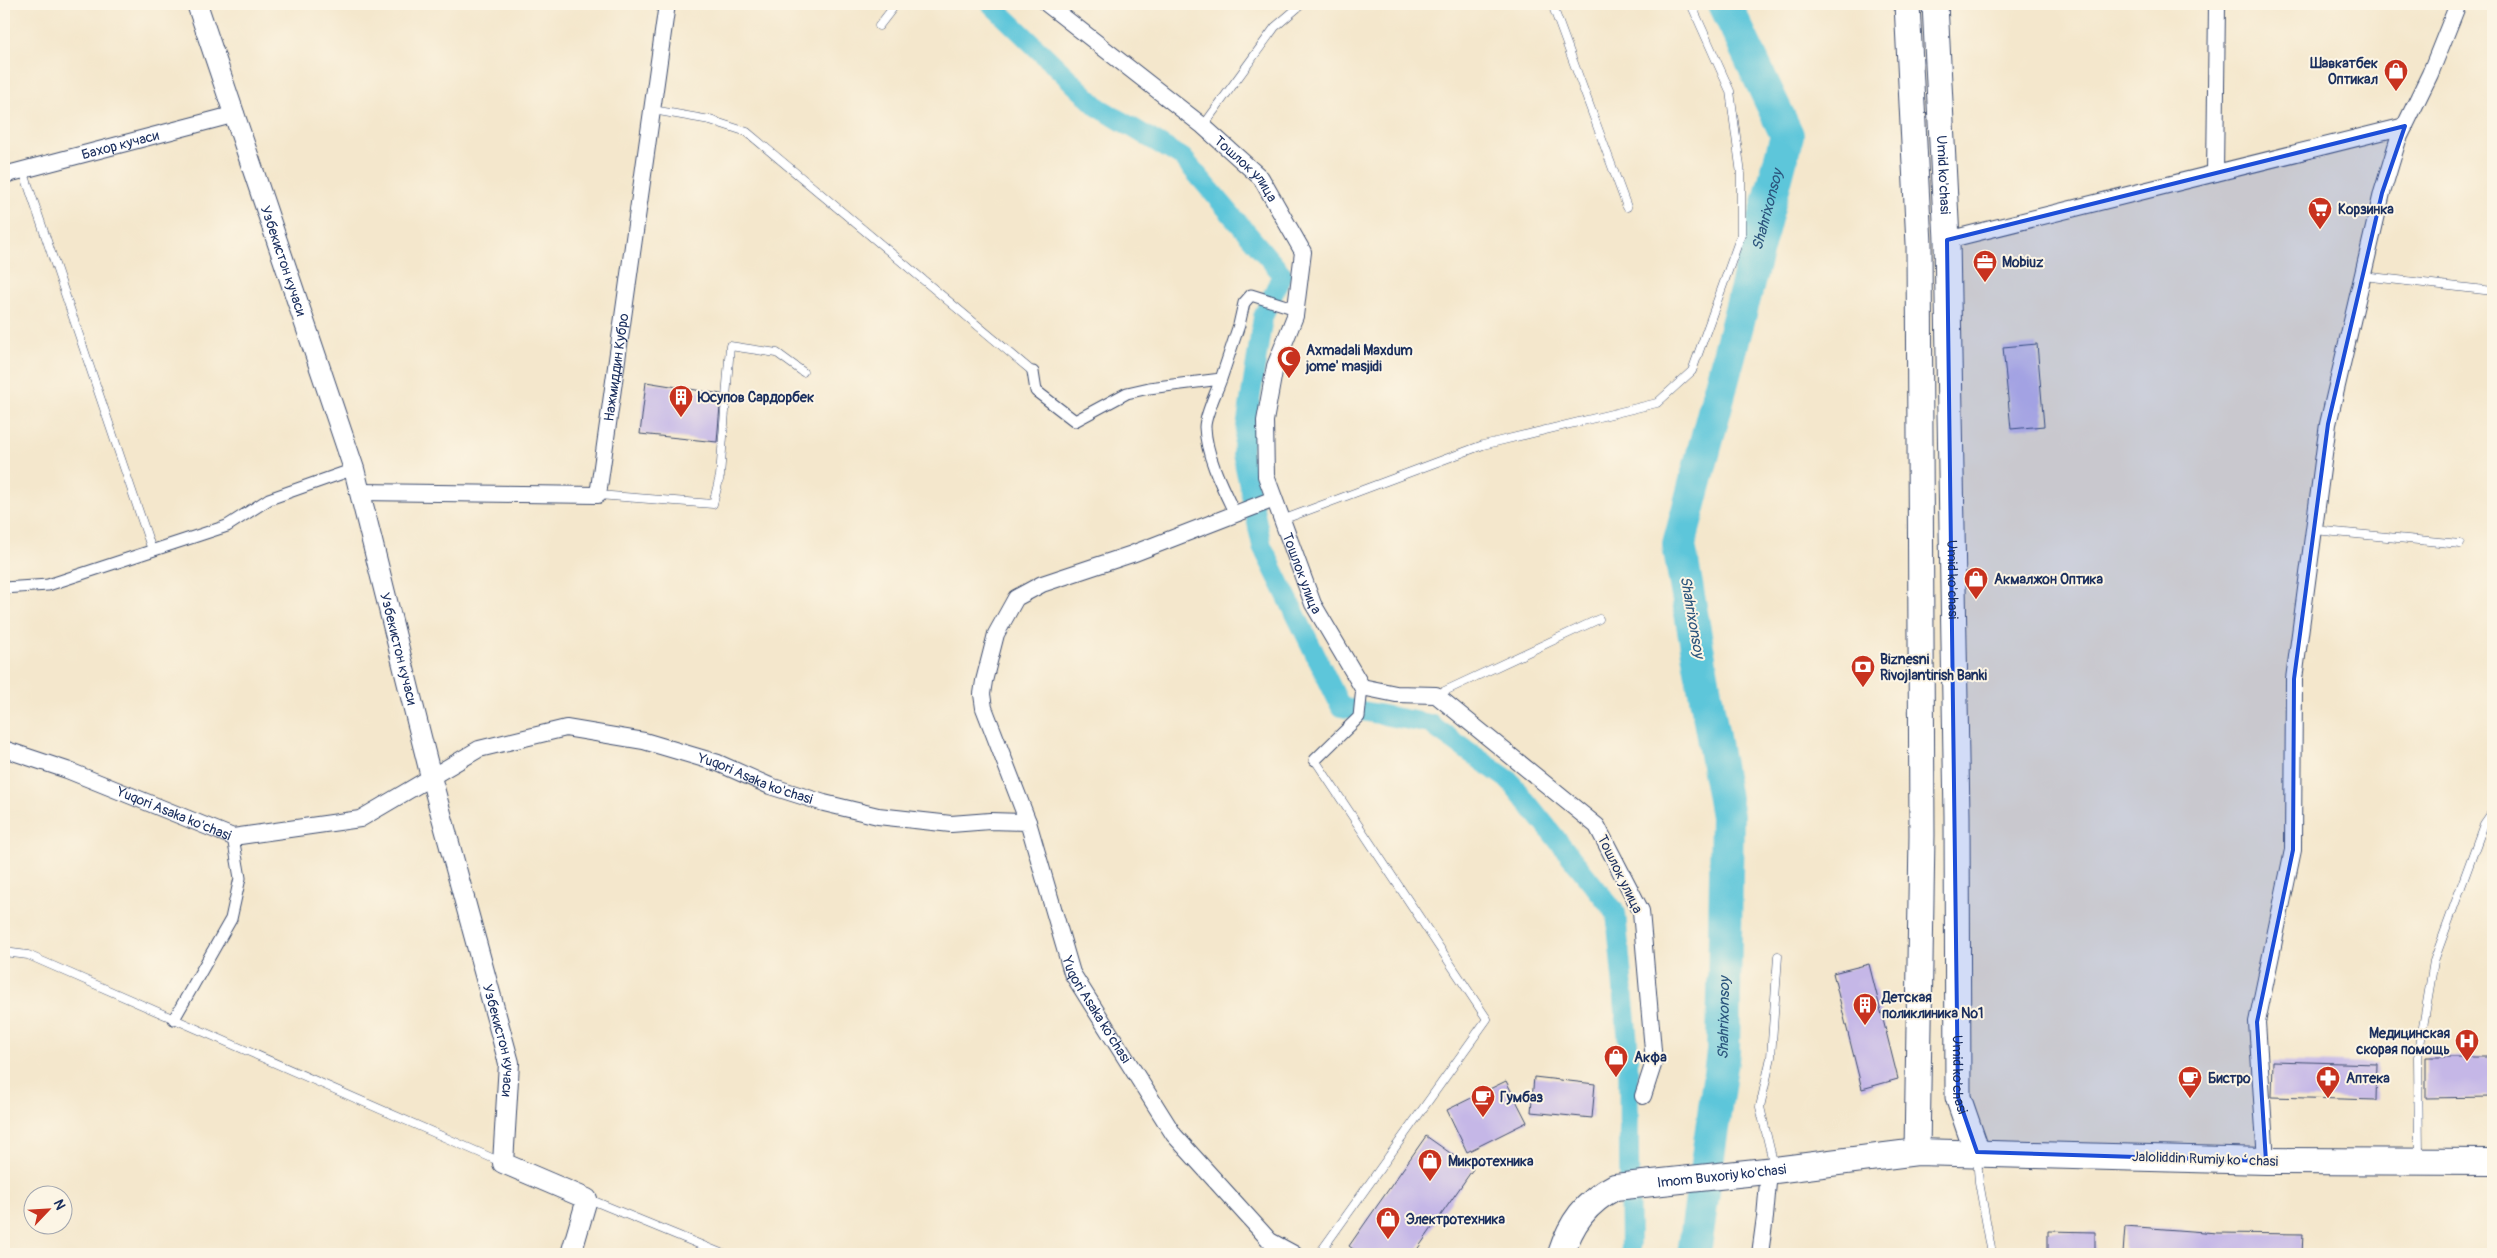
<svg xmlns="http://www.w3.org/2000/svg" width="2497" height="1258" font-family="Pangolin,sans-serif">
	<style>
		.lines { fill: none; stroke-linecap: round; stroke-linejoin: round }
		.canal { stroke: #5dc6da; stroke-width: 20 }
		.river { stroke: #5dc6da; stroke-width: 34 }
		.building { fill: #c5b7e7 }
		.service-casing { stroke: #3c4b6e; stroke-width: 9 }
		.pedestrian-casing { stroke: #3c4b6e; stroke-width: 13 }
		.minor-casing { stroke: #3c4b6e; stroke-width: 18 }
		.tertiary-casing { stroke: #3c4b6e; stroke-width: 22 }
		.primary-casing { stroke: #3c4b6e; stroke-width: 27 }
		.trunk-casing { stroke: #3c4b6e; stroke-width: 28 }
		.service { stroke: #fff; stroke-width: 8 }
		.pedestrian { stroke: #fff; stroke-width: 11 }
		.minor { stroke: #fff; stroke-width: 16 }
		.tertiary { stroke: #fff; stroke-width: 20 }
		.primary { stroke: #fff; stroke-width: 25 }
		.trunk { stroke: #fff; stroke-width: 26 }
		.marked { fill: #1d4ed8; fill-opacity: 0.2; stroke: #1d4ed8; stroke-width: 4; stroke-linejoin: round }
		.labels { text-anchor: middle; dominant-baseline: central; stroke-width: 4; stroke-linejoin: round; paint-order: stroke }
		.poi-label { font-size: 14px; font-weight: bold; fill: #1b2f5e; stroke: #fcf5e5; text-anchor: start }
		.street-label { font-size: 14px; fill: #1b2f5e; stroke: #fcf5e5 }
		.water-label { font-size: 15px; font-style: italic; fill: #2c557d; stroke: #fcf5e5 }
	</style>
	<rect width="100%" height="100%" fill="#fcf5e5"/>
	<filter id="ink" filterUnits="userSpaceOnUse"><feTurbulence type="fractalNoise" baseFrequency=".02" numOctaves="2"/><feDisplacementMap in="SourceGraphic" scale="10" xChannelSelector="R" yChannelSelector="G"/><feConvolveMatrix kernelMatrix="1 2 1 2 8 2 1 2 1" color-interpolation-filters="sRGB"/></filter>
	<filter id="wash" filterUnits="userSpaceOnUse"><feTurbulence type="fractalNoise" baseFrequency=".0096" numOctaves="4" result="noise"/><feDisplacementMap in="SourceGraphic" scale="20" xChannelSelector="R" yChannelSelector="G"/><feGaussianBlur stdDeviation="1.12" result="paint"/><feColorMatrix in="noise" values="0 0 0 0 0 0 0 0 0 0 0 0 0 0 0 0 0 1.4 0 .05"/><feComposite in="paint" operator="in"/></filter>
	<g filter="url(#wash)">
		<rect width="100%" height="100%" fill="#f4e7cc"/>
		<g class="lines">
			<!-- canal -->
			<path class="canal" d="M 991,4 L 1098,107 L 1183,158 L 1282,274 L 1263,317 L 1242,453 L 1262,546 L 1341,707 L 1430,724 L 1510,781 L 1616,913 L 1628,1043 L 1630,1254"/>
			<!-- river -->
			<path class="river" id="s1" d="M 1694,1254 L 1723,1052 L 1727,816 L 1679,545 L 1787,135 L 1725,4"/>
		</g>
		<g id="blocks">
			<!-- building -->
			<path class="building" d="M 2037,344 L 2044,426 L 2011,429 L 2003,347 Z
				M 646,382 L 721,394 L 717,442 L 640,434 Z
				M 1869,964 L 1898,1079 L 1862,1089 L 1833,973 Z
				M 2426,1057 L 2493,1057 L 2493,1097 L 2426,1098 Z
				M 2273,1061 L 2377,1064 L 2376,1100 L 2272,1097 Z
				M 1534,1077 L 1595,1084 L 1592,1118 L 1531,1112 Z
				M 1506,1081 L 1527,1122 L 1467,1152 L 1447,1110 Z
				M 1426,1136 L 1473,1169 L 1414,1254 L 1360,1254 L 1349,1246 Z
				M 2125,1226 L 2217,1233 L 2303,1234 L 2302,1254 L 2123,1254 Z
				M 2048,1231 L 2095,1232 L 2095,1254 L 2048,1254 Z"/>
		</g>
	</g>
	<g filter="url(#ink)">
		<use href="#blocks" fill-opacity="0" stroke="#3c4b6e" stroke-width="1"/>
		<g class="lines">
			<defs>
				<path id="service" d="M 1552,4 L 1627,207
					M 879,26 L 896,4
					M 653,110 L 710,120 L 747,132 L 1033,372
					M 1203,126 L 1275,27 L 1302,4
					M 23,170 L 152,550
					M 2363,276 L 2493,291
					M 598,495 L 713,504 L 720,476 L 730,346 L 777,353 L 803,372
					M 1282,520 L 1483,445 L 1657,403 L 1692,371 L 1741,235 L 1741,174 L 1730,91 L 1691,4
					M 2314,530 L 2460,544
					M 1436,695 L 1599,619
					M 1315,760 L 1487,1019 L 1319,1254
					M 4,952 L 28,955 L 501,1162
					M 1977,1157 L 1979,1182 L 1992,1254
					M 2419,1157 L 2418,1057 L 2434,961 L 2484,824 L 2493,811
					M 1774,1166 L 1760,1107 L 1771,1057 L 1778,956
					M 589,1199 L 723,1254"/>
				<path id="pedestrian" d="M 1033,372 L 1036,391 L 1075,421 L 1127,393 L 1149,388 L 1221,379 C 1217,391 1205,415 1205,427 C 1206,456 1223,489 1235,514
					M 1221,379 L 1239,325 L 1244,303 L 1251,295 L 1296,309
					M 4,588 L 48,585 L 227,526 L 269,499 L 354,469
					M 1315,760 L 1359,717 L 1362,687
					M 174,1019 L 231,919 L 240,878 L 233,837"/>
				<g id="minor">
					<path id="s2" d="M 1047,4 L 1203,126 L 1261,178 L 1303,252 L 1295,316 L 1275,366 L 1265,421 L 1266,476 L 1313,604 L 1362,687 L 1396,694 L 1436,695 L 1597,826 L 1641,911 L 1654,1062 L 1643,1096"/>
					<path d="M 2215,173 L 2217,4"/>
					<path id="s3" d="M 4,175 L 236,114"/>
					<path d="M 1947,240 L 2405,126"/>
					<path id="s4" d="M 359,492 L 598,495 L 667,4"/>
					<path id="s5" d="M 4,749 L 67,770 L 233,837 L 360,819 L 479,749 L 566,728 L 644,741 L 718,763 L 770,786 L 824,803 L 878,816 L 951,824 L 990,821 L 1028,822 L 1072,973 L 1174,1135 L 1270,1241 L 1294,1254"/>
					<path d="M 1028,822 L 984,708 L 982,694 L 984,681 L 996,634 L 1016,598 L 1042,584 L 1132,554 L 1274,499"/>
					<path d="M 2266,1161 L 2257,1022 L 2293,850 L 2294,679 L 2328,424 L 2382,193 L 2398,140 L 2430,74 L 2458,4"/>
					<path d="M 1760,1254 L 1765,1217 L 1769,1171"/>
				</g>
				<g id="tertiary">
					<path id="s6" d="M 197,4 L 354,469 L 431,777 L 509,1063 L 503,1163 L 587,1199 L 571,1254"/>
				</g>
				<g id="primary">
					<path d="M 1907,4 L 1919,244 L 1922,835 L 1917,1152"/>
					<path id="s7" d="M 1935,4 L 1947,240 L 1957,816 L 1958,1097 L 1977,1152"/>
				</g>
				<g id="trunk">
					<path id="s8" d="M 1561,1254 C 1571,1223 1586,1202 1615,1187 L 1775,1170 L 1917,1152 L 2266,1161 L 2493,1162"/>
				</g>
			</defs>
			<!-- service casing -->
			<use href="#service" class="service-casing"/>
			<!-- pedestrian casing -->
			<use href="#pedestrian" class="pedestrian-casing"/>
			<!-- minor casing -->
			<use href="#minor" class="minor-casing"/>
			<!-- tertiary casing -->
			<use href="#tertiary" class="tertiary-casing"/>
			<!-- primary casing -->
			<use href="#primary" class="primary-casing"/>
			<!-- trunk casing -->
			<use href="#trunk" class="trunk-casing"/>
			<!-- service -->
			<use href="#service" class="service"/>
			<!-- pedestrian -->
			<use href="#pedestrian" class="pedestrian"/>
			<!-- minor -->
			<use href="#minor" class="minor"/>
			<!-- tertiary -->
			<use href="#tertiary" class="tertiary"/>
			<!-- primary -->
			<use href="#primary" class="primary"/>
			<!-- trunk -->
			<use href="#trunk" class="trunk"/>
		</g>
	</g>
	<!-- marked area -->
	<path class="marked" d="M 2405,126 L 2382,193 L 2328,424 L 2294,679 L 2293,850 L 2257,1022 L 2266,1161 L 1977,1152 L 1958,1097 L 1947,240 Z"/>
	<!-- icons -->
	<defs>
		<symbol id="shop-pin" viewBox="-11 -11 22 30"><path d="M0 17L-7.5 6A9.5 9.5 0 1 1 7.5 6Z" fill="#c8321e" stroke="#fcf5e5"/><path d="M-5-2.5h2.3a2.7 3.5 0 0 1 5.4 0H5L5.5 6h-11ZM-1.5-2.5h3a1.5 2.3 0 0 0-3 0Z" fill="#fff"/></symbol>
		<symbol id="supermarket-pin" viewBox="-11 -11 22 30"><path d="M0 17L-7.5 6A9.5 9.5 0 1 1 7.5 6Z" fill="#c8321e" stroke="#fcf5e5"/><path d="M-6-5.5h2.5l.6 2H6L4.5 2H-2.5L-4.4-4H-6ZM-1.5 3.2a1.3 1.3 0 1 0 .1 0ZM3 3.2a1.3 1.3 0 1 0 .1 0Z" fill="#fff"/></symbol>
		<symbol id="office-pin" viewBox="-11 -11 22 30"><path d="M0 17L-7.5 6A9.5 9.5 0 1 1 7.5 6Z" fill="#c8321e" stroke="#fcf5e5"/><path d="M-6-3h4V-5.5h4V-3h4V5H-6ZM-1-4.5V-3h2v-1.5ZM-6 0V1H6V0Z" fill="#fff"/></symbol>
		<symbol id="mosque-pin" viewBox="-11 -11 22 30"><path d="M0 17L-7.5 6A9.5 9.5 0 1 1 7.5 6Z" fill="#c8321e" stroke="#fcf5e5"/><path d="M3.5-4.9A6 6 0 1 0 3.5 4.9A5 5 0 1 1 3.5-4.9Z" fill="#fff"/></symbol>
		<symbol id="building-pin" viewBox="-11 -11 22 30"><path d="M0 17L-7.5 6A9.5 9.5 0 1 1 7.5 6Z" fill="#c8321e" stroke="#fcf5e5"/><path d="M-4-6H4V6H1V3H-1V6H-4ZM-2.5-4.3h1.7v1.8h-1.7ZM.8-4.3h1.7v1.8H.8ZM-2.5-1h1.7V.8h-1.7ZM.8-1h1.7V.8H.8Z" fill="#fff"/></symbol>
		<symbol id="bank-pin" viewBox="-11 -11 22 30"><path d="M0 17L-7.5 6A9.5 9.5 0 1 1 7.5 6Z" fill="#c8321e" stroke="#fcf5e5"/><path d="M-6-4H6V4H-6ZM0-2.3a2.3 2.3 0 1 0 0 4.6a2.3 2.3 0 1 0 0-4.6Z" fill="#fff"/></symbol>
		<symbol id="hospital-pin" viewBox="-11 -11 22 30"><path d="M0 17L-7.5 6A9.5 9.5 0 1 1 7.5 6Z" fill="#c8321e" stroke="#fcf5e5"/><path d="M-5-5h3v3.5h4V-5h3V5h-3V1.5h-4V5h-3Z" fill="#fff"/></symbol>
		<symbol id="cafe-pin" viewBox="-11 -11 22 30"><path d="M0 17L-7.5 6A9.5 9.5 0 1 1 7.5 6Z" fill="#c8321e" stroke="#fcf5e5"/><path d="M-5.5-4.5H6V0H3Q3 3.5 0 3.5H-2.5Q-5.5 3.5-5.5 0ZM3-3.2v2h1.7v-2ZM-6 4.5H4V6H-6Z" fill="#fff"/></symbol>
		<symbol id="pharmacy-pin" viewBox="-11 -11 22 30"><path d="M0 17L-7.5 6A9.5 9.5 0 1 1 7.5 6Z" fill="#c8321e" stroke="#fcf5e5"/><path d="M-2-6h4v4h4v4h-4v4h-4v-4h-4v-4h4Z" fill="#fff"/></symbol>
	</defs>
	<g fill-rule="evenodd">
		<use href="#shop-pin" x="2382" y="57" width="28" height="38"/>
		<use href="#supermarket-pin" x="2306" y="195" width="28" height="38"/>
		<use href="#office-pin" x="1971" y="248" width="28" height="38"/>
		<use href="#mosque-pin" x="1275" y="344" width="28" height="38"/>
		<use href="#building-pin" x="667" y="383" width="28" height="38"/>
		<use href="#shop-pin" x="1962" y="565" width="28" height="38"/>
		<use href="#bank-pin" x="1849" y="653" width="28" height="38"/>
		<use href="#building-pin" x="1851" y="991" width="28" height="38"/>
		<use href="#hospital-pin" x="2453" y="1027" width="28" height="38"/>
		<use href="#shop-pin" x="1602" y="1043" width="28" height="38"/>
		<use href="#cafe-pin" x="2176" y="1064" width="28" height="38"/>
		<use href="#pharmacy-pin" x="2314" y="1064" width="28" height="38"/>
		<use href="#cafe-pin" x="1469" y="1083" width="28" height="38"/>
		<use href="#shop-pin" x="1416" y="1147" width="28" height="38"/>
		<use href="#shop-pin" x="1374" y="1205" width="28" height="38"/>
	</g>
	<g class="labels">
		<!-- poi labels -->
		<g class="poi-label">
			<text x="2378" y="63" text-anchor="end">Шавкатбек<tspan x="2378" dy="16">Оптикал</tspan></text>
			<text x="2338" y="209">Корзинка</text>
			<text x="2002" y="262">Mobiuz</text>
			<text x="1306" y="350">Axmadali Maxdum<tspan x="1306" dy="16">jome' masjidi</tspan></text>
			<text x="698" y="397">Юсупов Сардорбек</text>
			<text x="1994" y="579">Акмалжон Оптика</text>
			<text x="1880" y="659">Biznesni<tspan x="1880" dy="16">Rivojlantirish Banki</tspan></text>
			<text x="1882" y="997">Детская<tspan x="1882" dy="16">поликлиника №1</tspan></text>
			<text x="2450" y="1033" text-anchor="end">Медицинская<tspan x="2450" dy="16">скорая помощь</tspan></text>
			<text x="1634" y="1057">Акфа</text>
			<text x="2208" y="1078">Бистро</text>
			<text x="2346" y="1078">Аптека</text>
			<text x="1500" y="1097">Гумбаз</text>
			<text x="1448" y="1161">Микротехника</text>
			<text x="1406" y="1219">Электротехника</text>
		</g>
		<!-- street labels -->
		<g class="street-label">
			<text stroke="none"><textPath href="#s3" startOffset="120">Бахор кучаси</textPath></text>
			<text stroke="none"><textPath href="#s2" startOffset="259">Тошлок улица</textPath></text>
			<text stroke="none"><textPath href="#s7" startOffset="171">Umid ko'chasi</textPath></text>
			<text stroke="none"><textPath href="#s6" startOffset="271">Узбекистон кучаси</textPath></text>
			<text stroke="none"><textPath href="#s4" startOffset="368">Нажмиддин Кубро</textPath></text>
			<text stroke="none"><textPath href="#s2" startOffset="694">Тошлок улица</textPath></text>
			<text stroke="none"><textPath href="#s7" startOffset="576">Umid ko'chasi</textPath></text>
			<text stroke="none"><textPath href="#s6" startOffset="676">Узбекистон кучаси</textPath></text>
			<text stroke="none"><textPath href="#s5" startOffset="798">Yuqori Asaka ko'chasi</textPath></text>
			<text stroke="none"><textPath href="#s5" startOffset="182">Yuqori Asaka ko'chasi</textPath></text>
			<text transform="translate(1620 874) rotate(64)">Тошлок улица</text>
			<text stroke="none"><textPath href="#s5" startOffset="1278">Yuqori Asaka ko'chasi</textPath></text>
			<text stroke="none"><textPath href="#s6" startOffset="1081">Узбекистон кучаси</textPath></text>
			<text stroke="none"><textPath href="#s7" startOffset="1071">Umid ko'chasi</textPath></text>
			<text transform="translate(2205 1159) rotate(2)">Jaloliddin Rumiy koʻchasi</text>
			<text stroke="none"><textPath href="#s8" startOffset="196">lmom Buxoriy ko'chasi</textPath></text>
		</g>
		<!-- water labels -->
		<g class="water-label">
			<text stroke="none"><textPath href="#s1" startOffset="1062">Shahrixonsoy</textPath></text>
			<text transform="translate(1692 617) rotate(80)">Shahrixonsoy</text>
			<text stroke="none"><textPath href="#s1" startOffset="238">Shahrixonsoy</textPath></text>
		</g>
	</g>
	<!-- margin -->
	<rect width="2497" height="1258" fill="none" stroke="#fcf5e5" stroke-width="20"/>
	<!-- north arrow -->
	<g transform="translate(48 1210) rotate(65)"><circle r="24" fill="#fcf5e5" stroke="#a2a6af"/>
	<path d="M0-4L9 19L0 12L-9 19Z" fill="#c8321e"/>
	<text y="-8" font-size="14" font-weight="bold" text-anchor="middle" fill="#1b2f5e">N</text>
	</g>
</svg>
